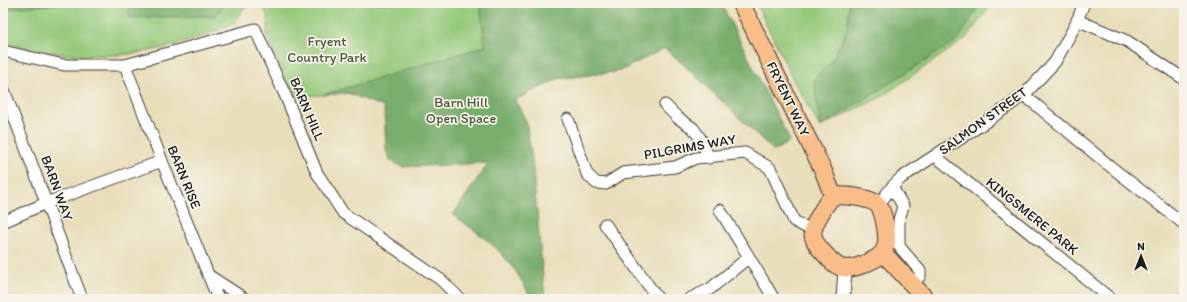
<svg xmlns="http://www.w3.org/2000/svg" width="1187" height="302" font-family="Itim,sans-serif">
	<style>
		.green { fill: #95c97a; stroke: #58724b }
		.forest { fill: #78ad6a; stroke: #4a6443 }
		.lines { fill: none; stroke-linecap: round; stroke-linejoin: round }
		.minor-casing { stroke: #3b3934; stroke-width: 13 }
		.tertiary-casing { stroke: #3b3934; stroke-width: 15 }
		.primary-casing { stroke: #3b3934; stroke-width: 19 }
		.minor { stroke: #fff; stroke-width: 11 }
		.tertiary { stroke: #fff; stroke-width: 13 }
		.primary { stroke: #f9bd89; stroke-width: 17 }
		.labels { text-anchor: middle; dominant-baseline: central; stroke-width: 3.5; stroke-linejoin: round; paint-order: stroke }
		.park-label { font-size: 14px; fill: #46593d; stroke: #f7f3e8 }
		.street-label { font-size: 14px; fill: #1c1c1c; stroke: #f7f3e8 }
	</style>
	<rect width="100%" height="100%" fill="#f7f3e8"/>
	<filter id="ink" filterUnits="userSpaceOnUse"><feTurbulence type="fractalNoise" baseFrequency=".025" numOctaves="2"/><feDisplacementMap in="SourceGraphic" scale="8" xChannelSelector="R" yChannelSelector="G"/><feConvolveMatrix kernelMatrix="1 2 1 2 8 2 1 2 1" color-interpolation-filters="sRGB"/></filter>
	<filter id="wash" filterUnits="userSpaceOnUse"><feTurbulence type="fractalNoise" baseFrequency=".012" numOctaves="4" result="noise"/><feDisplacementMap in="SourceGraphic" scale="16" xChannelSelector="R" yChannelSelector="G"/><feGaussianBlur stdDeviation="0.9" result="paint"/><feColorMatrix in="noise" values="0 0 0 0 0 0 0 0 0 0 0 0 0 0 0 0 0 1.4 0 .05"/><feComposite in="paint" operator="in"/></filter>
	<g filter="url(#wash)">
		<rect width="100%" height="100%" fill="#e9deba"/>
		<!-- green -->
		<path class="green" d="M 3,3 L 721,3 L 683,64 L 664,48 L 620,71 L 557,79 L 515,100 L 347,93 L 292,97 L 266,33 C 271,21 269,9 255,5 C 242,6 240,13 235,23 C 156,59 87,65 3,43 Z
			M 756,3 L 993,3 L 965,39 L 881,97 L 820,127 L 795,83 Z"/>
		<!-- forest -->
		<path class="forest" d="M 3,3 L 65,3 L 3,9 Z
			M 129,3 L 223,3 L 216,16 L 129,18 Z
			M 480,3 L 721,3 L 790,141 L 774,151 L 683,64 L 665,48 L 620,71 L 557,79 L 515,100 L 526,121 L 532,159 L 545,299 L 531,299 C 513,258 489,240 453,215 L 488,163 L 403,167 L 391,161 L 386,151 L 384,107 L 347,93 L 323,95 L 485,46 Z
			M 849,3 L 980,3 L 958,40 L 820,127 L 814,79 L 832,61 L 847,30 Z"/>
	</g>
	<g filter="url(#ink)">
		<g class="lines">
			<defs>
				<path id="minor" d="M 1077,20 L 1127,41 L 1184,79
					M 3,51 L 64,65 L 125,65 L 255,29 L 286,97 L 317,173 L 343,213 L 441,280 L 460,299
					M 125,65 L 162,161 L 218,299
					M 3,87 L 82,299
					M 1024,95 L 1106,163 L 1184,224
					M 665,105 L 678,118 L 693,128 L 700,138 L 709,158
					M 568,119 L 587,174 L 596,183 L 606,184 L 623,173 L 675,167 L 696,158 L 745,153 L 770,168 L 794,221 L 813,231
					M 935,156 L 1111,299
					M 892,187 L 903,206 L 899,220 L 899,246 L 920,271 L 920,276 L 912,283
					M 878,205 L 892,187 L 901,178 L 987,121 L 1024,95 L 1055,62 L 1076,24 L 1084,3
					M 3,222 L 46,203 L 162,161
					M 605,224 L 658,299
					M 749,257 L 774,299
					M 208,275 L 245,299
					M 689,299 L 710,289 L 749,257 L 720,210"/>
				<path id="tertiary" d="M 843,299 L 845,269"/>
				<path id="primary" d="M 741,3 L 823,170 L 833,196
					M 833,196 C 844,195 868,197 877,204 C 884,210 888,237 886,245 C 885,250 882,254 878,257 C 874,260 869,262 864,264 C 843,273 837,268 823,252 C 817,246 812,239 813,231 C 815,221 826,203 833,196 Z
					M 883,253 L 926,299"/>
			</defs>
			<!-- minor casing -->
			<use href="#minor" class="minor-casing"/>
			<!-- tertiary casing -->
			<use href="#tertiary" class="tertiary-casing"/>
			<!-- primary casing -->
			<use href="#primary" class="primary-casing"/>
			<!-- minor -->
			<use href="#minor" class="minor"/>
			<!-- tertiary -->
			<use href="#tertiary" class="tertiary"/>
			<!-- primary -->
			<use href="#primary" class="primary"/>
		</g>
	</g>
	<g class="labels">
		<!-- park labels -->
		<g class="park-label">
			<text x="327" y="41">Fryent<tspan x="327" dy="16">Country Park</tspan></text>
			<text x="461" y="102">Barn Hill<tspan x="461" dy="16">Open Space</tspan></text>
		</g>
		<!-- street labels -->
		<g class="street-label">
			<text transform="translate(788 99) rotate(64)">FRYENT WAY</text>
			<text transform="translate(307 109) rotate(67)">BARN HILL</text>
			<text transform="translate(983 121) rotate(-36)">SALMON STREET</text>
			<text transform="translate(690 147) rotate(-10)">PILGRIMS WAY</text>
			<text transform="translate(184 177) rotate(68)">BARN RISE</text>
			<text transform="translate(57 188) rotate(70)">BARN WAY</text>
			<text transform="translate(1032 216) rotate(39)">KINGSMERE PARK</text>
		</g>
	</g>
	<!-- margin -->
	<rect width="1187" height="302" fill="none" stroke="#f7f3e8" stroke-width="16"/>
	<!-- north arrow -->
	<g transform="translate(1141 256)" stroke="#f7f3e8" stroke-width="3" paint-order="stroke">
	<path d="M0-3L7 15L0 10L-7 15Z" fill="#1c1c1c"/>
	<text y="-6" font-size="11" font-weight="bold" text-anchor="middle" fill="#1c1c1c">N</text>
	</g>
</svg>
